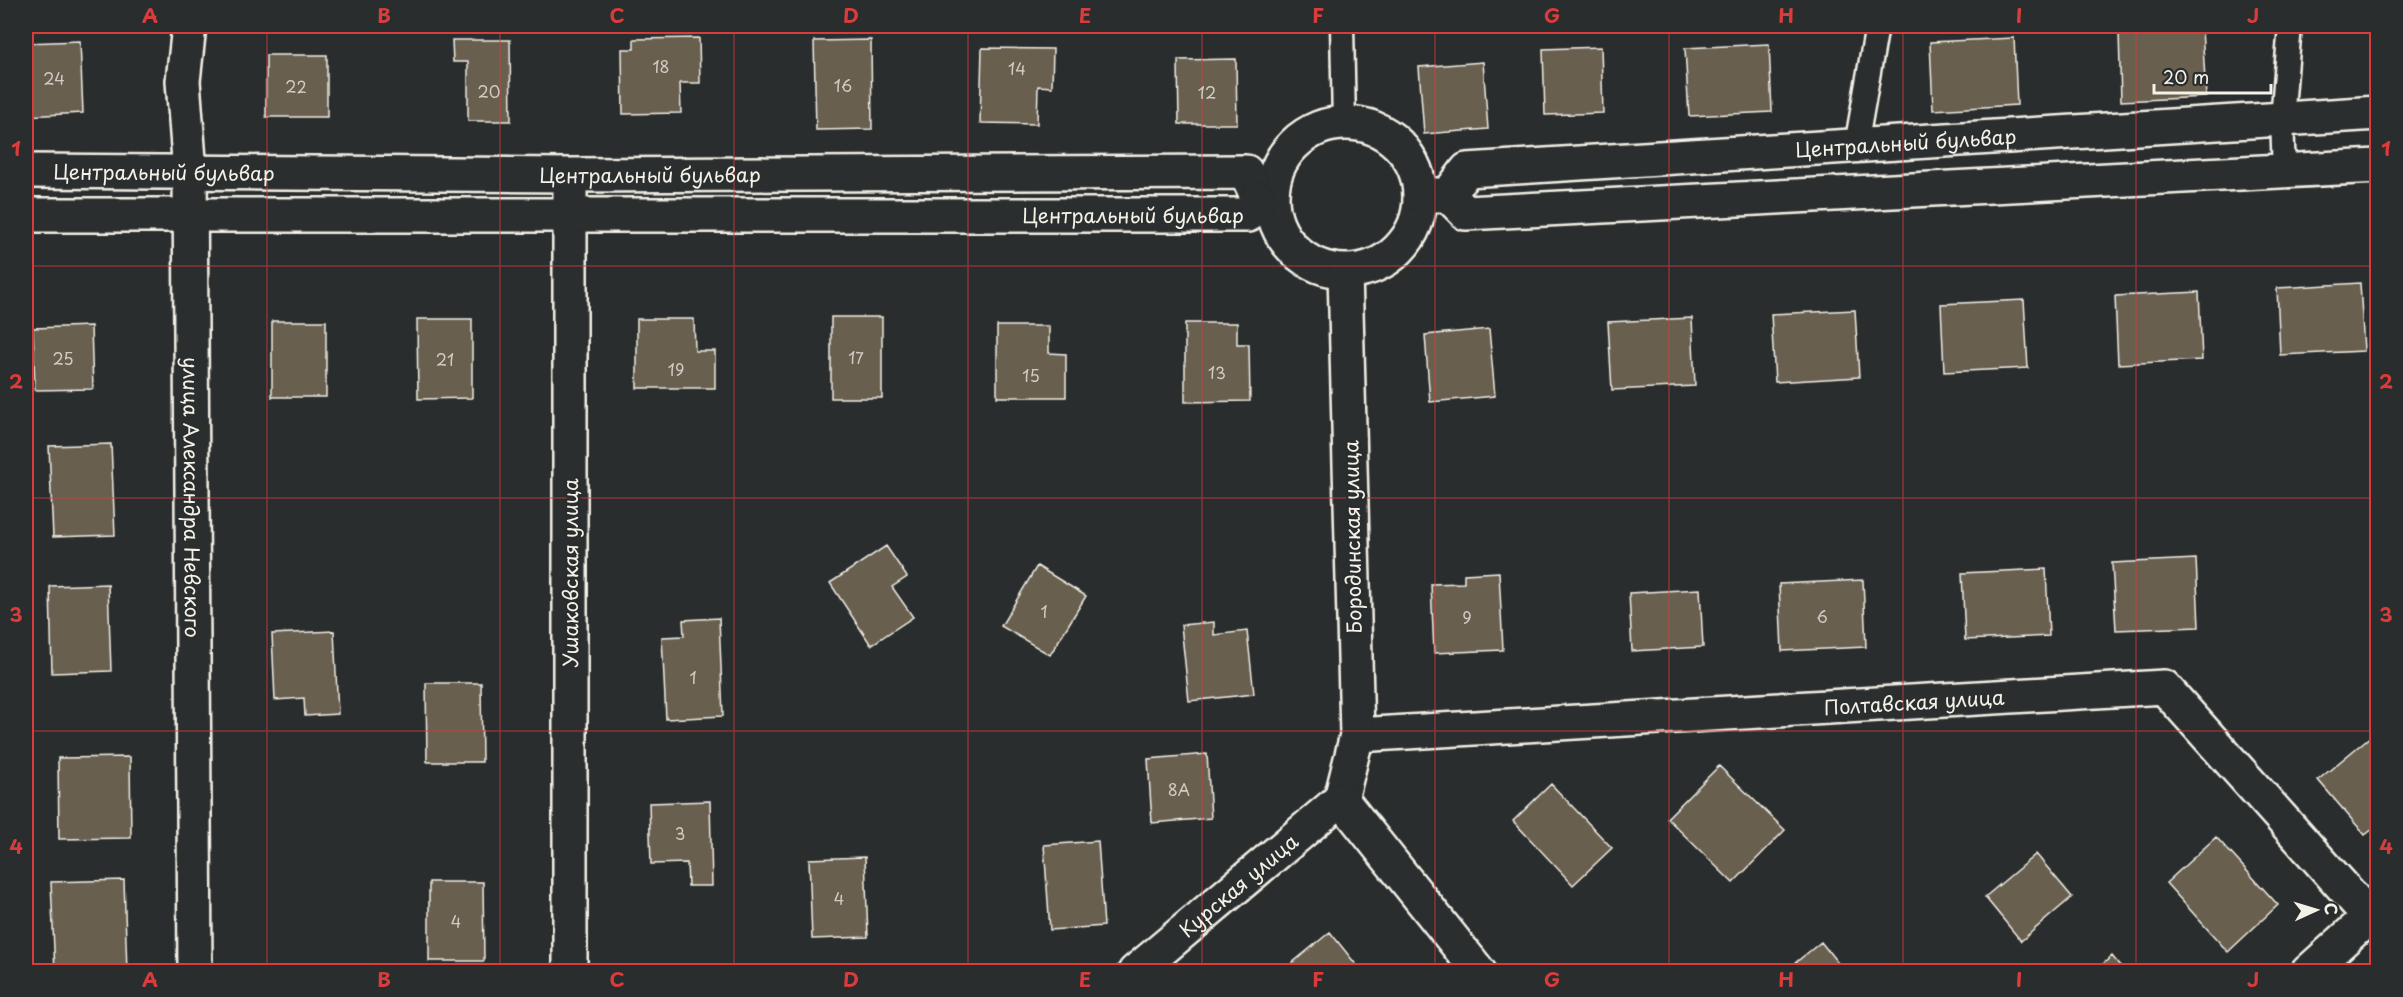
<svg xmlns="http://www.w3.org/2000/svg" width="2403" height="997" font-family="'Playpen Sans',sans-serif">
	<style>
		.building { fill: #675f4f; stroke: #f4f1e8; stroke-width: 1.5 }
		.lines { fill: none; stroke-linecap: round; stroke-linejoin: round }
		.service-casing { stroke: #f4f1e8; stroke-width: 27 }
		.minor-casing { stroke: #f4f1e8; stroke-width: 38 }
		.service { stroke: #2a2d2e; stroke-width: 22 }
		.minor { stroke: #2a2d2e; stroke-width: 33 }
		.grid { fill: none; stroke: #d93c3b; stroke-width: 1.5; stroke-opacity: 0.55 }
		.labels { text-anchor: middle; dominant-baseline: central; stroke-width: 5; stroke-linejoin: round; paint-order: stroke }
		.number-label { font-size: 16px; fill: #d1ccc2 }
		.street-label { font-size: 20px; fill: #f4f1e8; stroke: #2a2d2e }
		.neatline { fill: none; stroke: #d93c3b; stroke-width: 2 }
		.grid-label { font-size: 20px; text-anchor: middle; font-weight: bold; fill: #d93c3b }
	</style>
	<rect width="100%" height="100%" fill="#2a2d2e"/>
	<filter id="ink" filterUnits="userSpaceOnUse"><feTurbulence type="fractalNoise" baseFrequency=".0167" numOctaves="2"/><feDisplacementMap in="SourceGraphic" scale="12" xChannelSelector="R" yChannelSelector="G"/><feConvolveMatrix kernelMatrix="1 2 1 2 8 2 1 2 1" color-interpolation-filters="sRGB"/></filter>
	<g filter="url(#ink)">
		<!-- building -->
		<path class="building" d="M 2202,29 L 2206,97 L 2121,101 L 2119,33 Z
			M 699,38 L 700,83 L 680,83 L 681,113 L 623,114 L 622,49 L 634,49 L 634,39 Z
			M 2014,38 L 2017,105 L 1933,110 L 1930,42 Z
			M 452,40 L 510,40 L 511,121 L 468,121 L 468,62 L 453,62 Z
			M 871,40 L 872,129 L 816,130 L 814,41 Z
			M 80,41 L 83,113 L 26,116 L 26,43 Z
			M 1769,44 L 1772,112 L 1689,116 L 1685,48 Z
			M 1601,47 L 1603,113 L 1545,115 L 1543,49 Z
			M 982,48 L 1053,49 L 1052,87 L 1038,86 L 1037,124 L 980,123 Z
			M 266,55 L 327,55 L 327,117 L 266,117 Z
			M 1236,59 L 1237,124 L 1179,124 L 1178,60 Z
			M 1483,62 L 1488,129 L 1424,134 L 1419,67 Z
			M 2360,283 L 2364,351 L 2280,355 L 2277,288 Z
			M 2199,292 L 2202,360 L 2118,364 L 2115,296 Z
			M 2024,300 L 2028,368 L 1944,372 L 1941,304 Z
			M 1855,310 L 1859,377 L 1775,382 L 1771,314 Z
			M 831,317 L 882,317 L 882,398 L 831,398 Z
			M 1692,318 L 1695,386 L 1612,390 L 1608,322 Z
			M 417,319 L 472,319 L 472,398 L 418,399 Z
			M 637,319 L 694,319 L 695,351 L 715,351 L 715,388 L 637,388 Z
			M 272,321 L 326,321 L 326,397 L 272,397 Z
			M 1185,323 L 1237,323 L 1237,344 L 1249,344 L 1250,401 L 1185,402 Z
			M 91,326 L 93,389 L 35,390 L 33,328 Z
			M 997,326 L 1049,326 L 1049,353 L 1066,354 L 1066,397 L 997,397 Z
			M 1489,329 L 1495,396 L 1430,402 L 1425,335 Z
			M 111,444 L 115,535 L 53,537 L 49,446 Z
			M 886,546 L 907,577 L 892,587 L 913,617 L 871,645 L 830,583 Z
			M 2196,559 L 2199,627 L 2116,630 L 2112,563 Z
			M 1037,566 L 1086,596 L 1050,655 L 1001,626 Z
			M 2046,569 L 2049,636 L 1965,640 L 1962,573 Z
			M 1499,572 L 1503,650 L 1434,653 L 1431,584 L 1464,583 L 1464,574 Z
			M 1863,580 L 1866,647 L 1782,651 L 1779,584 Z
			M 108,584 L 111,671 L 52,673 L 50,586 Z
			M 1700,589 L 1703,647 L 1632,651 L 1629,593 Z
			M 719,618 L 723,716 L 666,719 L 662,637 L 684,636 L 683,620 Z
			M 1214,622 L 1214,635 L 1247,631 L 1254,694 L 1189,701 L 1181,625 Z
			M 334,631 L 338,714 L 305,716 L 304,698 L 275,700 L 272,634 Z
			M 426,683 L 481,683 L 482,762 L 427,762 Z
			M 2378,730 L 2378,825 L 2365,835 L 2318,780 Z
			M 1207,754 L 1211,818 L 1152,823 L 1148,759 Z
			M 130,757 L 131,838 L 59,839 L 58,758 Z
			M 1719,766 L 1785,830 L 1733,883 L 1667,818 Z
			M 1551,784 L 1612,848 L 1573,885 L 1513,821 Z
			M 710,801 L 712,886 L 688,886 L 687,863 L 651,864 L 649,803 Z
			M 2216,837 L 2278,905 L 2228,952 L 2166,883 Z
			M 1098,841 L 1104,926 L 1050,930 L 1044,845 Z
			M 2036,854 L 2072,897 L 2021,941 L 1985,897 Z
			M 865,857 L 868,937 L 812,939 L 809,859 Z
			M 124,880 L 127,972 L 55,972 L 51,882 Z
			M 429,882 L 483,882 L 484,961 L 429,961 Z
			M 1330,932 L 1362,972 L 1281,972 Z
			M 1821,942 L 1845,972 L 1784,972 Z
			M 2112,956 L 2125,972 L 2094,972 Z
			M 315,965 L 347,966 L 347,972 L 315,972 Z"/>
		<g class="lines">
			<defs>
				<path id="service" d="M 1342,26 L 1344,123
					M 1856,146 L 1877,26
					M 2284,171 L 2282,119 L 2290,26"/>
				<g id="minor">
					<path id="s1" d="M 189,26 L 183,81 L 190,173 L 195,972"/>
					<circle cx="1346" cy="197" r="74"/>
					<path id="s2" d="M 26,171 L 570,175 L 1246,172 L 1258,198"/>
					<path d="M 570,192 L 570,972"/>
					<path d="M 1421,195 L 1448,195 L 1466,213 L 2378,166"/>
					<path id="s3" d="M 1448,195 L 1467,170 L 2378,113"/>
					<path id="s4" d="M 26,215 L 1248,215 L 1258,198"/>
					<path id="s5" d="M 1357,735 L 2164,687 L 2369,916"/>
					<path d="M 1341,799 L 1357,735 L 1345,272"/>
					<path d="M 1341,799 L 1479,972"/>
					<path id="s6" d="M 1135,972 L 1341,799"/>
					<path d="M 2308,972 L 2378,909"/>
				</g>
			</defs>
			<!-- service casing -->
			<use href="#service" class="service-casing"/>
			<!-- minor casing -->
			<use href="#minor" class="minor-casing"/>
			<!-- service -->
			<use href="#service" class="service"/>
			<!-- minor -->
			<use href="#minor" class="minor"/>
		</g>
	</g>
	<!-- grid -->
	<path class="grid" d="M 267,26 L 267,972M 500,26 L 500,972M 734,26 L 734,972M 968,26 L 968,972M 1202,26 L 1202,972M 1435,26 L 1435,972M 1669,26 L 1669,972M 1903,26 L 1903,972M 2136,26 L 2136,972M 26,266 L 2378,266M 26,498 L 2378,498M 26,731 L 2378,731"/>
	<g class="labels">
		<!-- number labels -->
		<g class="number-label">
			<text x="661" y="66">18</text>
			<text x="1017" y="68">14</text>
			<text x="54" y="78">24</text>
			<text x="843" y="85">16</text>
			<text x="296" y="86">22</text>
			<text x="489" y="91">20</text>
			<text x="1207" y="92">12</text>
			<text x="856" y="357">17</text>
			<text x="63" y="358">25</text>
			<text x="445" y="359">21</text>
			<text x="676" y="369">19</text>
			<text x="1217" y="372">13</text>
			<text x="1031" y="375">15</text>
			<text x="1044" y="611">1</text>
			<text x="1822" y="616">6</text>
			<text x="1467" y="617">9</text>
			<text x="693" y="677">1</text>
			<text x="1179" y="789">8А</text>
			<text x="680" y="833">3</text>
			<text x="839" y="898">4</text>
			<text x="456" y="921">4</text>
		</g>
		<!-- street labels -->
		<g class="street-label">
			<text stroke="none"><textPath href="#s3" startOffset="471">Центральный бульвар</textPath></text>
			<text stroke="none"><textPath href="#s2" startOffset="138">Центральный бульвар</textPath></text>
			<text stroke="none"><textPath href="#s2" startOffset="624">Центральный бульвар</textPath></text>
			<text stroke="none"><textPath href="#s4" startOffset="1107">Центральный бульвар</textPath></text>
			<text stroke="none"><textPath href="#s1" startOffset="472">улица Александра Невского</textPath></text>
			<text transform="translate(1352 537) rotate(-91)">Бородинская улица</text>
			<text transform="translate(570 573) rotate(-90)">Ушаковская улица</text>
			<text stroke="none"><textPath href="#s5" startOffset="558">Полтавская улица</textPath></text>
			<text stroke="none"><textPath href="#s6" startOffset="135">Курская улица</textPath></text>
		</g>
	</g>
	<!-- margin -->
	<rect width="2403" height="997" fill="none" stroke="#2a2d2e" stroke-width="66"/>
	<!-- north arrow -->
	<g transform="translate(2316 910) rotate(86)" stroke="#2a2d2e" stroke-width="4.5" paint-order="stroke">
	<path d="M0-4.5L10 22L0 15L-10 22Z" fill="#f4f1e8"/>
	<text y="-9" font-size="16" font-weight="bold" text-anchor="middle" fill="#f4f1e8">С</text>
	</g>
	<!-- scale -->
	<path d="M2154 84v9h117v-9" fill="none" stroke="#f4f1e8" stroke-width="3"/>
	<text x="2163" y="84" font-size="18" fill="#f4f1e8" stroke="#2a2d2e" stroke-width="4.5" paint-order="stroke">20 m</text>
	<rect x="33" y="33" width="2337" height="931" class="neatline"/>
	<g class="grid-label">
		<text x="150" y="23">A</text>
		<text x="384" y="23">B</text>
		<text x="617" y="23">C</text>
		<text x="851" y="23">D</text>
		<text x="1085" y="23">E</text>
		<text x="1318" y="23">F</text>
		<text x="1552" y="23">G</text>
		<text x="1786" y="23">H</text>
		<text x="2019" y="23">I</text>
		<text x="2253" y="23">J</text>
		<text x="16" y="156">1</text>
		<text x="2386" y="156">1</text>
		<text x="16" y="389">2</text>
		<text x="2386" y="389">2</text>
		<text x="16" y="622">3</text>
		<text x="2386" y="622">3</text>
		<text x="16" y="854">4</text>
		<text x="2386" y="854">4</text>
		<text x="150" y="987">A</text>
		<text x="384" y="987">B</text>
		<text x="617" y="987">C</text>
		<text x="851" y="987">D</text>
		<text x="1085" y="987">E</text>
		<text x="1318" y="987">F</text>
		<text x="1552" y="987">G</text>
		<text x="1786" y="987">H</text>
		<text x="2019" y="987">I</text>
		<text x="2253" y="987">J</text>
	</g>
</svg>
